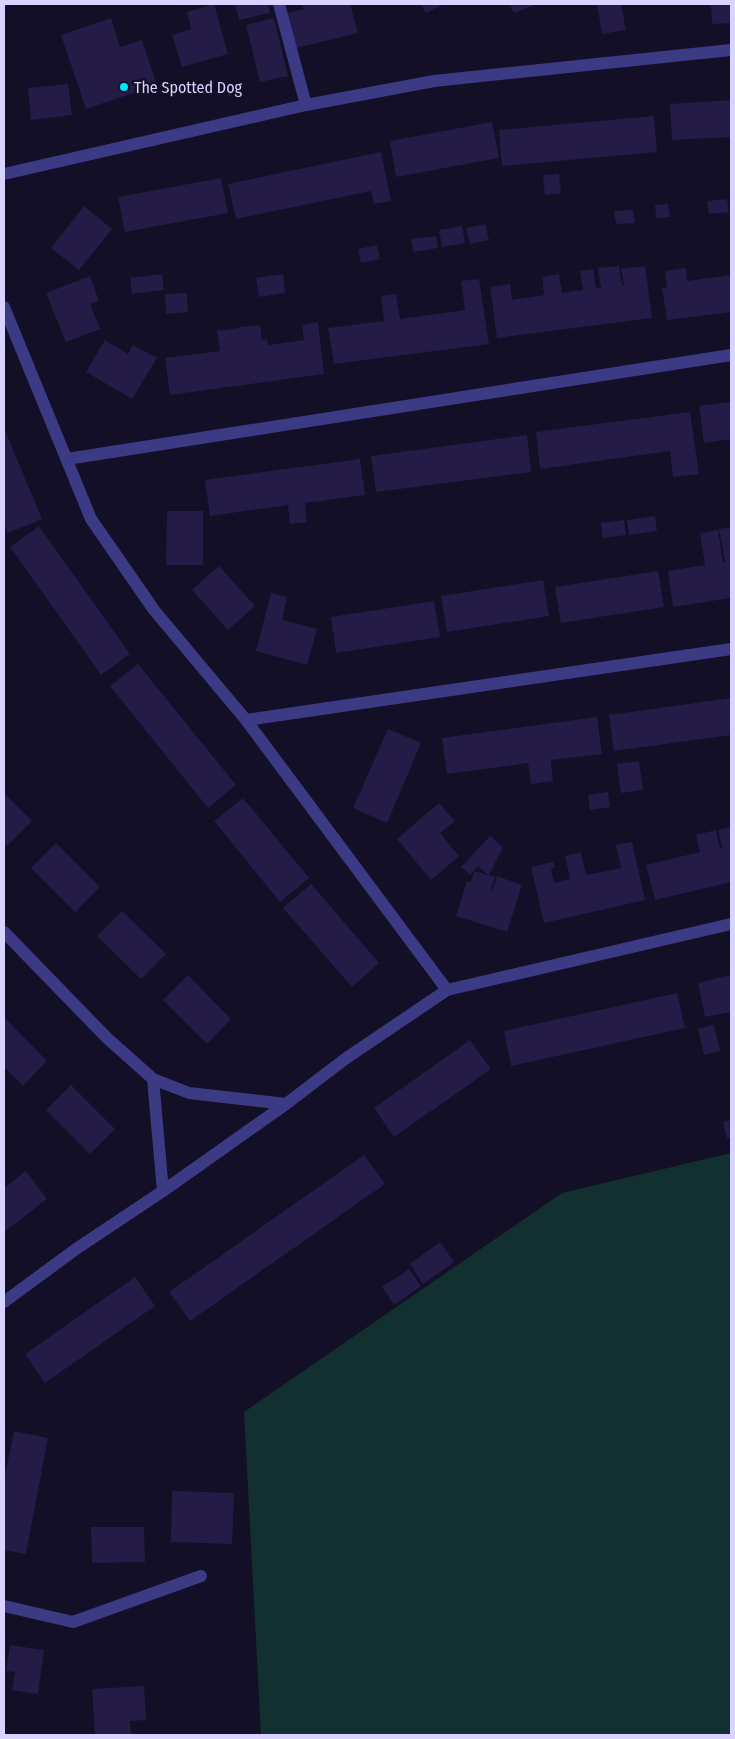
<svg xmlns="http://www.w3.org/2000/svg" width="735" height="1739" font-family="'Fira Sans Condensed',sans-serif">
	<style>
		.green { fill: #12302f }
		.building { fill: #241b47 }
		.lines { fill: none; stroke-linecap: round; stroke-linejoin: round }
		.lane { stroke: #3d3a85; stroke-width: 12 }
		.street { stroke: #3d3a85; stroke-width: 12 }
		.poi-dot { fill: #00e5ff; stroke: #130f26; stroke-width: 2 }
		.labels { text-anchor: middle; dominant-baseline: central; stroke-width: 5; stroke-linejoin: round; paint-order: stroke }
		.poi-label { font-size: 16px; fill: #d9d4ff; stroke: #130f26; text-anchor: start }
	</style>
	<rect width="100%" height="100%" fill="#130f26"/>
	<!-- green -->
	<path class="green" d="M 731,1153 L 731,1735 L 261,1735 L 244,1412 L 562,1193 Z"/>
	<!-- building -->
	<path class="building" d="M 214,4 L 228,54 L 182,67 L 172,35 L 191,29 L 187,12 Z
		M 235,4 L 268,4 L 270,13 L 239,20 Z
		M 302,4 L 350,4 L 358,33 L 296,48 L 287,13 L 304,9 Z
		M 421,4 L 444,4 L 426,13 Z
		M 510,4 L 537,4 L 514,13 Z
		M 597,4 L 621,4 L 626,30 L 602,34 Z
		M 711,4 L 731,4 L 731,23 L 712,24 Z
		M 111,18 L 120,47 L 142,40 L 157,85 L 86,109 L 61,35 Z
		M 274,18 L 288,76 L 260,82 L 246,25 Z
		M 68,84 L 72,115 L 31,120 L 28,88 Z
		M 731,100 L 731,137 L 672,140 L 670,104 Z
		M 654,116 L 657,152 L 502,166 L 499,130 Z
		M 492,122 L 499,158 L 396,177 L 390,141 Z
		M 381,152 L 391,201 L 374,204 L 371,191 L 236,219 L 228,184 Z
		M 559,174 L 561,193 L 545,195 L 543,175 Z
		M 221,178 L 228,213 L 125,232 L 118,197 Z
		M 727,199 L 729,212 L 709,214 L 707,201 Z
		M 668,204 L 670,217 L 656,218 L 655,205 Z
		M 84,206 L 112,229 L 79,270 L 51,248 Z
		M 633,210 L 635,223 L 616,224 L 614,211 Z
		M 485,224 L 489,240 L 470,244 L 466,228 Z
		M 462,226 L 465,243 L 442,247 L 439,230 Z
		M 436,236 L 438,248 L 413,252 L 411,239 Z
		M 377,245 L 380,259 L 361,263 L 358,249 Z
		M 619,266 L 622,285 L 624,285 L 621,269 L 645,266 L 652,318 L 497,338 L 490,287 L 510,284 L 512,300 L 544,295 L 542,277 L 559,274 L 562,293 L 583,290 L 580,271 L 593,269 L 596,288 L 601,288 L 598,268 Z
		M 686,268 L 687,281 L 731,275 L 731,312 L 667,320 L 662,288 L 667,288 L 665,271 Z
		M 162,274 L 164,290 L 132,294 L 130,278 Z
		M 283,274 L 285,293 L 259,297 L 256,278 Z
		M 90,276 L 99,301 L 90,304 L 100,329 L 66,342 L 46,293 Z
		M 479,279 L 489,344 L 334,364 L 328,328 L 384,321 L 381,296 L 396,294 L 400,319 L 465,310 L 461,281 Z
		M 187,293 L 188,312 L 166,314 L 165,294 Z
		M 318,322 L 324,374 L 170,395 L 165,358 L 220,351 L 217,331 L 239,328 L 241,349 L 239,327 L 260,325 L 262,340 L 267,339 L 268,345 L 304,340 L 302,325 Z
		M 105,340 L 128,354 L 133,345 L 157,358 L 132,399 L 86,372 Z
		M 731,402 L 731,439 L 704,443 L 699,406 Z
		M 690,412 L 699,474 L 673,477 L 670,451 L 540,469 L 536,432 Z
		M 4,428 L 42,519 L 8,533 L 4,523 Z
		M 527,435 L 531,472 L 376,492 L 371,456 Z
		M 360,459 L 365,495 L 305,503 L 307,522 L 290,524 L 288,505 L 210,516 L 205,480 Z
		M 167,511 L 203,511 L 203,565 L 166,565 Z
		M 655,516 L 657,531 L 629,535 L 627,520 Z
		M 624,520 L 626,535 L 603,538 L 601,523 Z
		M 39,526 L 130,654 L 101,675 L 10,547 Z
		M 731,527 L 731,598 L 673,607 L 668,571 L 705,565 L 700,533 L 718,530 L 723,563 L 725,562 L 719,529 Z
		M 219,566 L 255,606 L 228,630 L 192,590 Z
		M 658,571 L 664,607 L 561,623 L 555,587 Z
		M 543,580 L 549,616 L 447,632 L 441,596 Z
		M 271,593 L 287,597 L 282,620 L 317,629 L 307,665 L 256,651 Z
		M 434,601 L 440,637 L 336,653 L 331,617 Z
		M 138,664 L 236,785 L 208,808 L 110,686 Z
		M 731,698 L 731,735 L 614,751 L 609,715 Z
		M 597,717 L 602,754 L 551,760 L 553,781 L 531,784 L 528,763 L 447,774 L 442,738 Z
		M 388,729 L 421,743 L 387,823 L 353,808 Z
		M 639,761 L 643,790 L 621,793 L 617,764 Z
		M 608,792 L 610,807 L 590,810 L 588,795 Z
		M 4,793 L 32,821 L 7,846 L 4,842 Z
		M 243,798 L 309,878 L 280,902 L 214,821 Z
		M 439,803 L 455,821 L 440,833 L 459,856 L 431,880 L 397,839 Z
		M 731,827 L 731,882 L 655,900 L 646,865 L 700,852 L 696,835 L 716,830 L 720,848 L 722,847 L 718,830 Z
		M 490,836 L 503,847 L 491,871 L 488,875 L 478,866 L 470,875 L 461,867 Z
		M 632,842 L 645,900 L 544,923 L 531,867 L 553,862 L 555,868 L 551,869 L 554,883 L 570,879 L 565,856 L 581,852 L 586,875 L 621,868 L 616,845 Z
		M 56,843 L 100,887 L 75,912 L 31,868 Z
		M 474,871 L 495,877 L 491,889 L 493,889 L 497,876 L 522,885 L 507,932 L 456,916 L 467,881 L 471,882 Z
		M 311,884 L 379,963 L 352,987 L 283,908 Z
		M 122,911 L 166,954 L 141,979 L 97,936 Z
		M 188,975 L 231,1019 L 207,1044 L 163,1000 Z
		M 731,975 L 731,1012 L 705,1017 L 698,983 Z
		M 677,993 L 685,1028 L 511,1066 L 504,1031 Z
		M 4,1017 L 47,1061 L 23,1086 L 4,1067 Z
		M 714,1025 L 720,1051 L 704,1055 L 698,1029 Z
		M 470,1040 L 491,1069 L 394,1137 L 374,1108 Z
		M 71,1085 L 115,1129 L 90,1154 L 46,1110 Z
		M 731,1120 L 731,1138 L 727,1139 L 723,1122 Z
		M 364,1155 L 385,1184 L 190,1321 L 169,1292 Z
		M 26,1171 L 47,1199 L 4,1232 L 4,1188 Z
		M 440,1242 L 454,1262 L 423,1284 L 410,1264 Z
		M 409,1269 L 421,1286 L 394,1305 L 382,1287 Z
		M 135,1277 L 155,1306 L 45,1383 L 25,1354 Z
		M 14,1431 L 48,1438 L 26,1554 L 4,1550 L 4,1480 Z
		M 172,1491 L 234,1493 L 232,1544 L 171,1542 Z
		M 91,1527 L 144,1527 L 145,1562 L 92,1563 Z
		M 10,1645 L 44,1650 L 38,1694 L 12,1690 L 15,1672 L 6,1671 Z
		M 144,1686 L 146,1720 L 130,1721 L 131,1735 L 95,1735 L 92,1689 Z"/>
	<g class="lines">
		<!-- lane -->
		<path class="lane" d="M 279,4 L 306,105"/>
		<!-- street -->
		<path class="street" d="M 4,174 L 306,105 L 434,81 L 731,50
			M 4,307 L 91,519 L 154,610 L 246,720 L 447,990
			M 67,459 L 731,355
			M 246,720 L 731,649
			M 4,932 L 107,1038 L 153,1079 L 189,1093 L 286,1104
			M 153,1079 L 163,1191
			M 4,1302 L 76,1249 L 163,1191 L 286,1104 L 345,1059 L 447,990 L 731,924
			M 4,1606 L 73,1622 L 201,1576"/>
	</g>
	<!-- markers -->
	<circle class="poi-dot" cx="124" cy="87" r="5"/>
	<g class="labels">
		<!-- poi labels -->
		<g class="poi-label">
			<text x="134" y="87">The Spotted Dog</text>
		</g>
	</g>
	<!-- border -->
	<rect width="735" height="1739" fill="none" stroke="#d9d4ff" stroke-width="10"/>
</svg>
